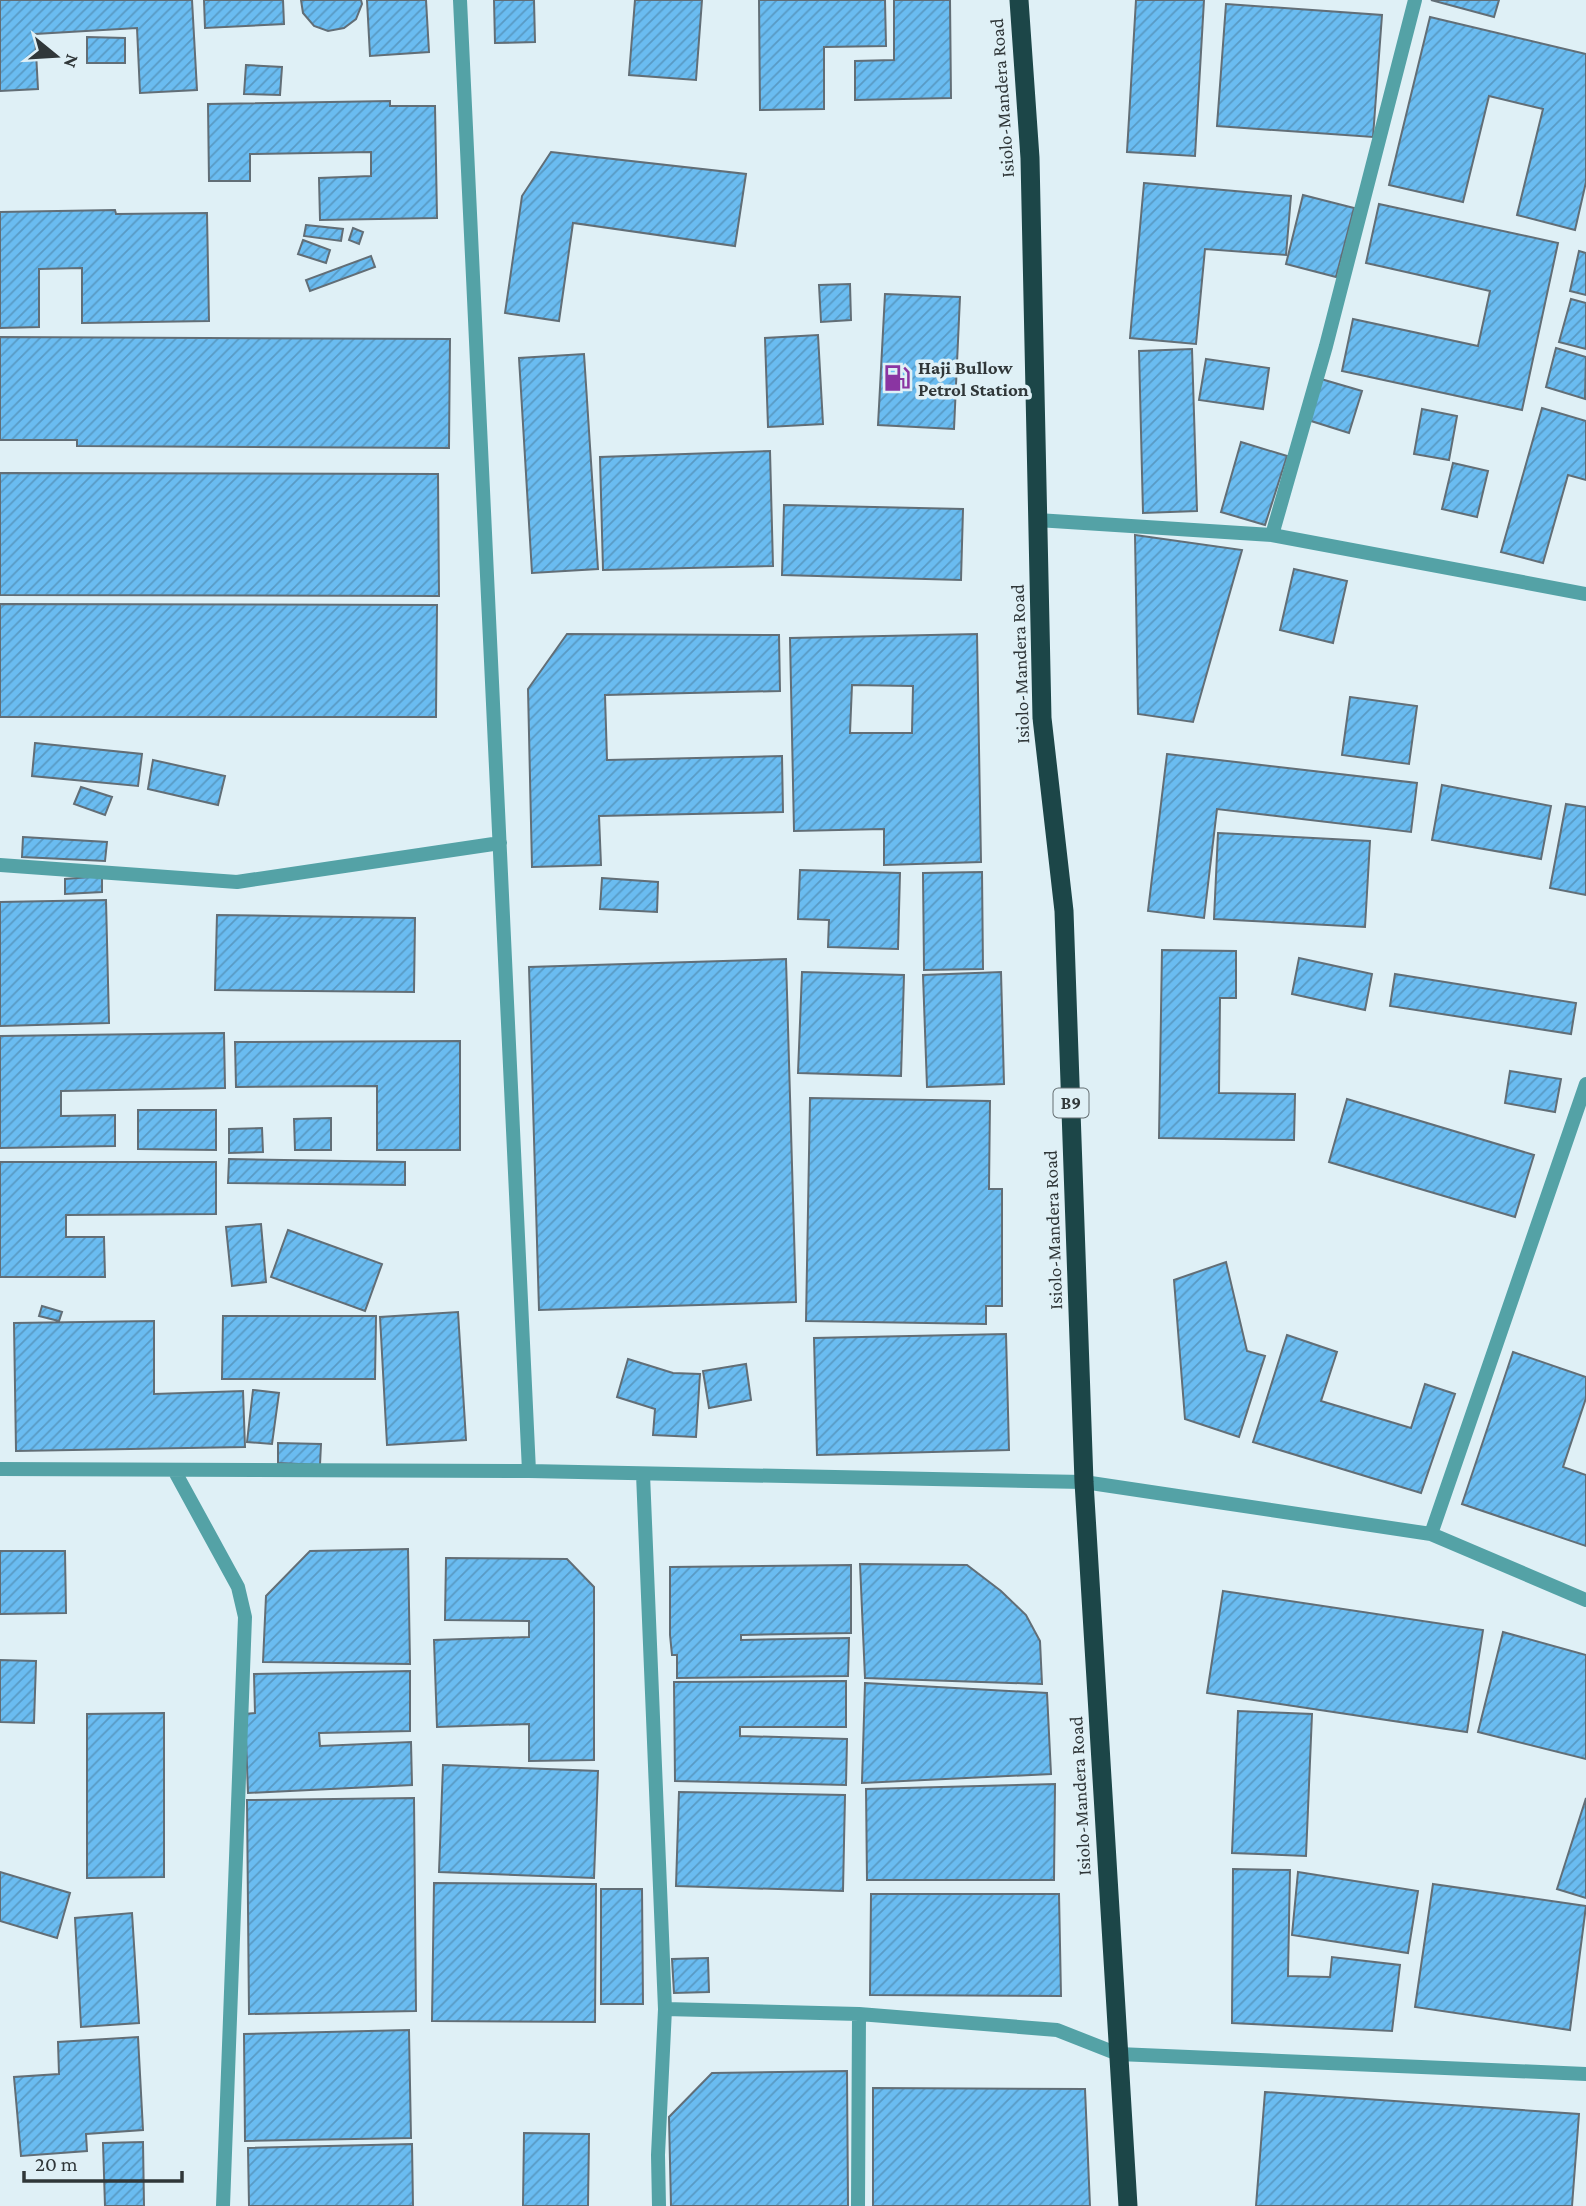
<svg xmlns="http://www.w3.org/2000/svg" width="1586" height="2206" font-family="'Crimson Pro',serif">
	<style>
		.building { fill: url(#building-hatch); stroke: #626e76; stroke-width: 2; fill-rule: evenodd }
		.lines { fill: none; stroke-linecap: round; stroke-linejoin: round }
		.minor { stroke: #54a2a6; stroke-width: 14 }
		.trunk { stroke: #1c4648; stroke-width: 19 }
		.labels { text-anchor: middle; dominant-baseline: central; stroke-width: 7; stroke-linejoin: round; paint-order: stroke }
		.shield { fill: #dff0f6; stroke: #646e72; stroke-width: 2 }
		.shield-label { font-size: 18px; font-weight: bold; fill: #303739 }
		.street-label { font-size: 19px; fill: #303739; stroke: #dff0f6 }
		.poi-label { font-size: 19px; font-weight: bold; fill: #303739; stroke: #dff0f6; text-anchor: start }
	</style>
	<defs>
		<pattern id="building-hatch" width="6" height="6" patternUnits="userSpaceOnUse" patternTransform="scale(1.75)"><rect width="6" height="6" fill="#6abcf1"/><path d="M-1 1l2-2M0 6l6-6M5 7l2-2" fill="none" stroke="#589ac4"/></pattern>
	</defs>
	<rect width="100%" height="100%" fill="#dff0f6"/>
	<!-- building -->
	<path class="building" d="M 0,0 L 192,0 L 197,90 L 140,93 L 137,28 L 35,34 L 38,89 L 0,91 Z
		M 204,0 L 283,0 L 284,24 L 205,28 Z
		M 301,0 L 361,0 L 362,4 L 356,19 L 344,28 L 328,31 L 314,26 L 303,13 Z
		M 367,0 L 426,0 L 429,52 L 370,56 Z
		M 494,0 L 534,0 L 535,42 L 495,43 Z
		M 635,0 L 702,0 L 696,80 L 629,75 Z
		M 759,0 L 885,0 L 886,46 L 824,47 L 824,109 L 760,110 Z
		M 894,0 L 950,0 L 951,98 L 855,100 L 855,61 L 894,60 Z
		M 1136,0 L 1204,0 L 1195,156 L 1127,152 Z
		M 1431,0 L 1499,0 L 1494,17 Z
		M 1226,4 L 1382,15 L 1373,137 L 1217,126 Z
		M 1430,17 L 1586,54 L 1586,182 L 1575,230 L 1517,215 L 1543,109 L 1489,96 L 1463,202 L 1389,185 Z
		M 87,37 L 125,38 L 125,63 L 87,63 Z
		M 246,65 L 282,67 L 280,95 L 244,94 Z
		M 390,101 L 390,106 L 435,106 L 437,218 L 320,220 L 319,178 L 371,176 L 371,152 L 250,154 L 250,181 L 209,181 L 208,104 Z
		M 551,152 L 746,174 L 735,246 L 573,223 L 559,321 L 505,313 L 522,196 Z
		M 1144,183 L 1291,196 L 1286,255 L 1205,249 L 1196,344 L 1130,338 Z
		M 1303,195 L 1354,208 L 1336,277 L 1286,264 Z
		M 1379,204 L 1558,243 L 1522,410 L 1342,371 L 1353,319 L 1478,346 L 1490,291 L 1366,263 Z
		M 115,210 L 116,214 L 207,213 L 209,321 L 82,323 L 82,268 L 39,269 L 39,327 L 0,328 L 0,212 Z
		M 306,225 L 343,229 L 341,241 L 304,236 Z
		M 353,228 L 363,232 L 359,244 L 349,240 Z
		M 303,240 L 330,250 L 326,263 L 298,254 Z
		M 1579,251 L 1586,253 L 1586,295 L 1570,291 Z
		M 371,256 L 375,267 L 310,291 L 306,280 Z
		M 850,284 L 851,320 L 821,322 L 819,285 Z
		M 885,294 L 960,297 L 954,429 L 878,425 Z
		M 1571,299 L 1586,303 L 1586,349 L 1559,342 Z
		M 818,335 L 823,424 L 768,427 L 765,338 Z
		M 0,337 L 450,339 L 449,448 L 77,446 L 77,440 L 0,440 Z
		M 1556,348 L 1586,357 L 1585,399 L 1546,387 Z
		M 1192,349 L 1197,511 L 1143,513 L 1139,351 Z
		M 584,354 L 598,569 L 532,573 L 519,358 Z
		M 1206,359 L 1269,368 L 1263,409 L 1199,400 Z
		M 1321,379 L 1362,391 L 1349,433 L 1308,420 Z
		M 1542,408 L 1586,421 L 1586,480 L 1568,475 L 1543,563 L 1501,552 Z
		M 1422,409 L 1457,416 L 1449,460 L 1414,454 Z
		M 1241,442 L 1287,456 L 1265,525 L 1221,512 Z
		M 770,451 L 773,566 L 603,570 L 600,457 Z
		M 1453,463 L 1488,471 L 1477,517 L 1442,509 Z
		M 0,473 L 438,474 L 439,596 L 0,595 Z
		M 784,505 L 963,509 L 961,580 L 782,575 Z
		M 1135,535 L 1242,550 L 1193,722 L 1138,714 Z
		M 1294,569 L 1347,581 L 1333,643 L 1280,630 Z
		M 0,604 L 437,605 L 436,717 L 0,717 Z
		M 567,634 L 779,635 L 780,691 L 605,695 L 607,760 L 782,756 L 783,812 L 599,816 L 601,865 L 532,867 L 528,689 Z
		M 977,634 L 981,862 L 884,865 L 884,829 L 794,831 L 790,638 ZM 852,685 L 913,686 L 912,733 L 850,733 Z
		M 1350,697 L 1417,706 L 1409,764 L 1342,755 Z
		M 35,743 L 142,754 L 138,786 L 32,776 Z
		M 1167,754 L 1417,783 L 1411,832 L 1217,809 L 1204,918 L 1148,911 Z
		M 153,760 L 225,776 L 218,805 L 148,789 Z
		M 1442,785 L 1551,806 L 1541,859 L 1432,840 Z
		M 81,787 L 112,797 L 105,815 L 74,804 Z
		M 1566,804 L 1586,807 L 1586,895 L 1550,888 Z
		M 1218,833 L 1370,841 L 1365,927 L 1214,919 Z
		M 23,837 L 107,842 L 105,861 L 22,857 Z
		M 800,870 L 900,873 L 898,949 L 828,947 L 829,920 L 798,919 Z
		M 982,872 L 983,969 L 924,970 L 923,873 Z
		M 102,876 L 102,892 L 65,894 L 65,879 Z
		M 602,878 L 658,882 L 657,912 L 600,909 Z
		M 106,900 L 109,1023 L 0,1026 L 0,902 Z
		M 217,915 L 415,918 L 414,992 L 215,990 Z
		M 1162,950 L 1236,951 L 1236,998 L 1220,998 L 1219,1093 L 1295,1094 L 1294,1140 L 1159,1138 Z
		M 1299,958 L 1372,974 L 1365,1010 L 1292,994 Z
		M 786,959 L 796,1302 L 539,1310 L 529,967 Z
		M 802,972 L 904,975 L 901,1076 L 798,1073 Z
		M 1001,972 L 1004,1084 L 927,1087 L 923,975 Z
		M 1395,974 L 1576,1003 L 1571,1034 L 1390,1006 Z
		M 224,1033 L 225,1088 L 61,1091 L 61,1116 L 115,1115 L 115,1146 L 0,1148 L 0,1036 Z
		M 460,1041 L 460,1150 L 377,1150 L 377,1086 L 236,1087 L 235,1042 Z
		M 1510,1071 L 1561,1079 L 1555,1112 L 1505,1103 Z
		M 810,1098 L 990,1101 L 989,1189 L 1002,1189 L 1002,1306 L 986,1306 L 986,1324 L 806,1321 Z
		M 1347,1099 L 1534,1155 L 1515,1217 L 1329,1162 Z
		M 138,1110 L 216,1110 L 216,1150 L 138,1149 Z
		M 331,1118 L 331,1150 L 295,1150 L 294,1119 Z
		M 262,1128 L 263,1152 L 229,1153 L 229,1129 Z
		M 229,1159 L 405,1162 L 405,1185 L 228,1183 Z
		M 0,1162 L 216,1162 L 216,1214 L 66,1215 L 66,1237 L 104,1237 L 105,1277 L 0,1277 Z
		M 261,1224 L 266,1282 L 232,1286 L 226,1227 Z
		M 288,1230 L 382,1264 L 365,1311 L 271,1277 Z
		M 1226,1262 L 1247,1351 L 1265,1356 L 1239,1437 L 1185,1419 L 1174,1280 Z
		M 42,1306 L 62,1312 L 59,1321 L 39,1316 Z
		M 458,1312 L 466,1440 L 387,1445 L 380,1317 Z
		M 223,1316 L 376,1316 L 375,1379 L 222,1379 Z
		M 154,1321 L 154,1394 L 243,1391 L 245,1447 L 16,1451 L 14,1323 Z
		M 1006,1334 L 1009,1450 L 817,1455 L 814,1338 Z
		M 1287,1335 L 1337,1352 L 1321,1401 L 1411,1428 L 1425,1384 L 1455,1394 L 1421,1493 L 1253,1442 Z
		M 1513,1352 L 1586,1377 L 1586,1398 L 1563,1467 L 1586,1475 L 1586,1546 L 1462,1504 Z
		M 628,1359 L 673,1373 L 700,1374 L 696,1437 L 653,1435 L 655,1409 L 617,1397 Z
		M 746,1364 L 751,1400 L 709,1408 L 703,1371 Z
		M 253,1390 L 279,1393 L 272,1444 L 247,1442 Z
		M 278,1443 L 321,1444 L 320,1465 L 278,1463 Z
		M 408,1549 L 410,1664 L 263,1662 L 266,1596 L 310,1551 Z
		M 0,1551 L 65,1551 L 66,1613 L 0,1614 Z
		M 446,1558 L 567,1559 L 594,1587 L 594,1760 L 529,1761 L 529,1724 L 437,1727 L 434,1640 L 529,1637 L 529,1621 L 445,1620 Z
		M 860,1564 L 967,1565 L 1001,1591 L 1026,1615 L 1040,1641 L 1042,1684 L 865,1678 Z
		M 851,1565 L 851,1633 L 741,1635 L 741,1640 L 849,1638 L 848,1676 L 677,1678 L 677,1655 L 672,1655 L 670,1635 L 670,1567 Z
		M 1223,1591 L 1483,1630 L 1467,1732 L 1207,1693 Z
		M 1503,1632 L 1586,1655 L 1586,1759 L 1478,1732 Z
		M 0,1660 L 36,1661 L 34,1723 L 0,1722 Z
		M 410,1671 L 410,1731 L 319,1733 L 320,1746 L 411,1742 L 412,1785 L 248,1793 L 245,1714 L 255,1713 L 254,1674 Z
		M 846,1681 L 846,1727 L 740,1727 L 740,1736 L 847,1739 L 846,1785 L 675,1781 L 674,1682 Z
		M 865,1683 L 1047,1693 L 1051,1774 L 862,1783 Z
		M 1238,1711 L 1312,1714 L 1306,1856 L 1232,1853 Z
		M 164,1713 L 164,1877 L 87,1878 L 87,1714 Z
		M 443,1765 L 598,1771 L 594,1878 L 439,1872 Z
		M 1055,1784 L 1054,1880 L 867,1880 L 866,1789 Z
		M 679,1792 L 845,1795 L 843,1891 L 676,1886 Z
		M 414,1798 L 416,2011 L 249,2014 L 247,1800 Z
		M 1586,1798 L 1586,1898 L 1557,1889 Z
		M 1233,1869 L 1290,1870 L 1288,1976 L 1330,1977 L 1332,1957 L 1400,1965 L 1392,2031 L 1232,2023 Z
		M 0,1872 L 70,1893 L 57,1938 L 0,1921 Z
		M 1298,1872 L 1418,1891 L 1408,1953 L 1292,1935 Z
		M 434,1883 L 596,1884 L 595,2022 L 432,2021 Z
		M 1433,1884 L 1586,1906 L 1570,2030 L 1415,2007 Z
		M 601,1889 L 642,1889 L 643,2004 L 601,2004 Z
		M 871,1894 L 1059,1894 L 1061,1996 L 870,1995 Z
		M 132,1913 L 139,2023 L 81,2027 L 75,1918 Z
		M 708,1958 L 709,1992 L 674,1993 L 672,1959 Z
		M 409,2030 L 411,2138 L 245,2141 L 244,2034 Z
		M 138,2037 L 143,2130 L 86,2134 L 87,2151 L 21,2156 L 14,2077 L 59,2074 L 58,2042 Z
		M 847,2071 L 848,2206 L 671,2206 L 669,2117 L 712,2073 Z
		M 873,2088 L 1085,2089 L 1090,2206 L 873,2206 Z
		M 1265,2092 L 1579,2114 L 1572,2206 L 1256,2206 Z
		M 524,2133 L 589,2134 L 588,2206 L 523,2206 Z
		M 143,2142 L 144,2206 L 105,2206 L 103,2143 Z
		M 412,2144 L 413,2206 L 249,2206 L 248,2148 Z"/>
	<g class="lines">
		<!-- minor -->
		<path class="minor" d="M 460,0 L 529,1471
			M 1037,520 L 1272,535 L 1586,594
			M 1272,535 L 1326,346 L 1415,0
			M 0,865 L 237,882 L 500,843
			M 0,1469 L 529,1471 L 1084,1482 L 1431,1534 L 1586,1600
			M 174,1470 L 238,1587 L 245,1617 L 223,2206
			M 643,1474 L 665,2009 L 658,2155 L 659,2206
			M 1431,1534 L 1586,1084
			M 665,2009 L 859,2014 L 1057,2030 L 1118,2054 L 1586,2074
			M 858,2206 L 859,2014"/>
		<!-- trunk -->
		<path class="trunk" d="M 1019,0 L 1030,158 L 1042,718 L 1064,911 L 1084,1482 L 1128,2206"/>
	</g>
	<!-- icons -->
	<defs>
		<symbol id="fuel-bare" viewBox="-9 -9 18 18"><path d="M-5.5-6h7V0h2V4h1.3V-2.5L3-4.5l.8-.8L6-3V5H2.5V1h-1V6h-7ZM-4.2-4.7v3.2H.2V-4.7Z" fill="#8a35a2" stroke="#dff0f6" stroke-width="2.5" paint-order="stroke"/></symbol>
	</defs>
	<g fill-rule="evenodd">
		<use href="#fuel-bare" x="878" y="359" width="38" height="38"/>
	</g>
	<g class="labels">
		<!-- shield labels -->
		<rect class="shield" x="1053.5" y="1088.5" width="35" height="29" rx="5"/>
		<g class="shield-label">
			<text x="1071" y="1103">B9</text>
		</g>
		<!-- street labels -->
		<g class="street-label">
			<text transform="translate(1002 98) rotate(-94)">Isiolo-Mandera Road</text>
			<text transform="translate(1020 664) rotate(-92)">Isiolo-Mandera Road</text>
			<text transform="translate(1053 1230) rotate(-92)">Isiolo-Mandera Road</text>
			<text transform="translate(1080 1796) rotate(-93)">Isiolo-Mandera Road</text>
		</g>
		<!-- poi labels -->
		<g class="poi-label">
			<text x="918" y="367">Haji Bullow<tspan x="918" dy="22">Petrol Station</tspan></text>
		</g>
	</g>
	<!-- north arrow -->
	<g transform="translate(56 56) rotate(108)" stroke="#dff0f6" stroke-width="5" paint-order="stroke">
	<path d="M0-5L12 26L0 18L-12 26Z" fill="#303739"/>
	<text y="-10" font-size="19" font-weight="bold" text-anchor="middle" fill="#303739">N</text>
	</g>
	<!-- scale -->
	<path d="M24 2171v10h158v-10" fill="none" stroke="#303739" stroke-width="3.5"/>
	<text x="35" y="2171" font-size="21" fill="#303739" stroke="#dff0f6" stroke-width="5" paint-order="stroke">20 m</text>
</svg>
